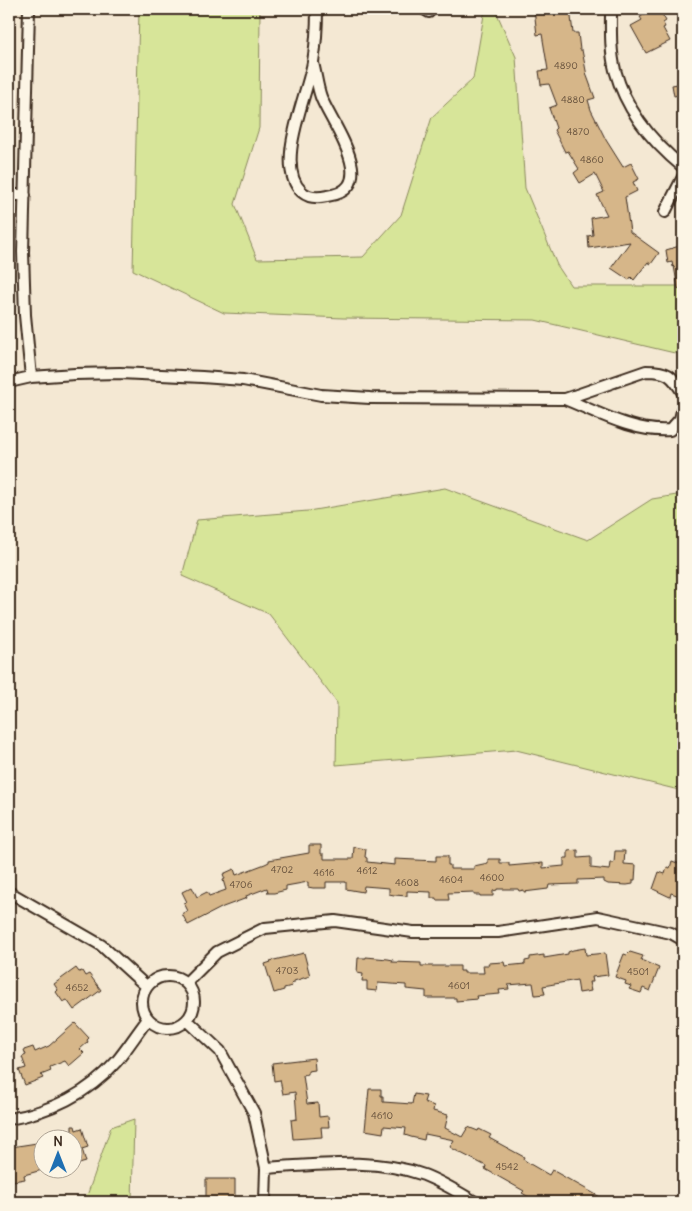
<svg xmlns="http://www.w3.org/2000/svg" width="692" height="1211" font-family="Delius,sans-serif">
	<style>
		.green { fill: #d7e599; stroke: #89885c }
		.building { fill: #d6b689; stroke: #3b2a1e }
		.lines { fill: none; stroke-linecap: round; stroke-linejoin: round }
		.street-casing { stroke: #3b2a1e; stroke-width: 14 }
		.street { stroke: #fcf5e5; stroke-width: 10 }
		.labels { text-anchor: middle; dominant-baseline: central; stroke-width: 4.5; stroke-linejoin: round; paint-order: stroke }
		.number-label { font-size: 10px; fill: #624d39 }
	</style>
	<rect width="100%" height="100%" fill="#f4e8d3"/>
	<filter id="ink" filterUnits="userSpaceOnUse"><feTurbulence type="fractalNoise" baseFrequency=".02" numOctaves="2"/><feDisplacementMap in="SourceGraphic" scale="10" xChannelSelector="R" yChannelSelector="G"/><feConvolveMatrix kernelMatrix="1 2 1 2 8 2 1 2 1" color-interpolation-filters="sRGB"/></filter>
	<g filter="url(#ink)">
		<!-- green -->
		<path class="green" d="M 139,9 L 260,9 L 259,128 L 235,204 L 257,259 L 363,257 L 401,215 L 432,117 L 473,79 L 485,9 L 495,9 L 516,57 L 525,188 L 557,265 L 571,286 L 683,286 L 683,355 L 535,320 L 343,318 L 224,313 L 133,270 Z
			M 445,488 L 588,540 L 652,499 L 683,494 L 683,791 L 516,750 L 336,765 L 337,703 L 269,614 L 182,576 L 197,520 L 308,511 Z
			M 134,1119 L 132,1202 L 78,1202 L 88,1193 L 111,1127 Z"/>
		<!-- building -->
		<path class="building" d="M 534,9 L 570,9 L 573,33 L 578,33 L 580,50 L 582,50 L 587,76 L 595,98 L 588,100 L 591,110 L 606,140 L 623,167 L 631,163 L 639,179 L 633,182 L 637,191 L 625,197 L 630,232 L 659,253 L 651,264 L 648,262 L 634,280 L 631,277 L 629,280 L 611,268 L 630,242 L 589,248 L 588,236 L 593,235 L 591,218 L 607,215 L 597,195 L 604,192 L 595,174 L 580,183 L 574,173 L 579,169 L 568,151 L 565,152 L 554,130 L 556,128 L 549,108 L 557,105 L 549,84 L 541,85 L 539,71 L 548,70 L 542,34 L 537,35 Z
			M 656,9 L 659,9 L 666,21 L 663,23 L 665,27 L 663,28 L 670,41 L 646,53 L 631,26 L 642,20 L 640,17 Z
			M 683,83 L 683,94 L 674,96 L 672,85 Z
			M 683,245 L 683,288 L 678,289 L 674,266 L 673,267 L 672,262 L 668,263 L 666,250 Z
			M 309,845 L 321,845 L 321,854 L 324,854 L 324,859 L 353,859 L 354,847 L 366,849 L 365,857 L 367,858 L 367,862 L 395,865 L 395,859 L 436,861 L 436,856 L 448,856 L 448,865 L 450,865 L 450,869 L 474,869 L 474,866 L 488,863 L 488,859 L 500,859 L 500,863 L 509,863 L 509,866 L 543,863 L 543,868 L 564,866 L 564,858 L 568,858 L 568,851 L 578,850 L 578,858 L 591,857 L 591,868 L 609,870 L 610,863 L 614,863 L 615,851 L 625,851 L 624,864 L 636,865 L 635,880 L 633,880 L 633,884 L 627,885 L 608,884 L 604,882 L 604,879 L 578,880 L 578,884 L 549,885 L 548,889 L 524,892 L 524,890 L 519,891 L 518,889 L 497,889 L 497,890 L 493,891 L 493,896 L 480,896 L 480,895 L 474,895 L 474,892 L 448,893 L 449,900 L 436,900 L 436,898 L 431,898 L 431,892 L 407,891 L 407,896 L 394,895 L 389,894 L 389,888 L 364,886 L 363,892 L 346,889 L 346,882 L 326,882 L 326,888 L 313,888 L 308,887 L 308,882 L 286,886 L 286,890 L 274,893 L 268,893 L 267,888 L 246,896 L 247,898 L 223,907 L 188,925 L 182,914 L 188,911 L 184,903 L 187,902 L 182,892 L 192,887 L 197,897 L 207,892 L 209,896 L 226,890 L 223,880 L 225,879 L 223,874 L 234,869 L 236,875 L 265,864 L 269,862 L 269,860 L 309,853 Z
			M 672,861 L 683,865 L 680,872 L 683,873 L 683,897 L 671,893 L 670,897 L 653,889 L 659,872 L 665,874 L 667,867 L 670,868 Z
			M 585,948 L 586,955 L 605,953 L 608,975 L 592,977 L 593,982 L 589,982 L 591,991 L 579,993 L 577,980 L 543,986 L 545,994 L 535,995 L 533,983 L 532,983 L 508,985 L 509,989 L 499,990 L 500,994 L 476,996 L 477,999 L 456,1001 L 456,998 L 426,998 L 426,991 L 406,989 L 406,985 L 378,983 L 377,991 L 367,990 L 367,981 L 362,981 L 363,974 L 357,973 L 358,958 L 366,958 L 366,957 L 388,959 L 393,960 L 392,962 L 421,963 L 421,966 L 460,966 L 460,971 L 464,971 L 464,973 L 484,973 L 483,965 L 489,965 L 488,963 L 504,962 L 505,966 L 525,964 L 525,961 L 530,960 L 530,957 L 544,955 L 544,958 L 568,954 L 568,952 L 573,950 Z
			M 630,952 L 643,956 L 641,960 L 659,968 L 650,991 L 643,988 L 641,993 L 629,989 L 631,986 L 625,984 L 626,981 L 615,977 L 624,954 L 627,955 Z
			M 304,953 L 310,976 L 294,981 L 294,983 L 291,984 L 292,986 L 284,988 L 284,990 L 274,993 L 265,964 L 271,962 L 270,961 Z
			M 76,968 L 79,972 L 82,971 L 85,976 L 89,974 L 101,990 L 74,1010 L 67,1000 L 63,1002 L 56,992 L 58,990 L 54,984 Z
			M 75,1023 L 89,1038 L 87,1040 L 88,1042 L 80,1049 L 84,1053 L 69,1066 L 65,1061 L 50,1067 L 51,1071 L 41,1075 L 43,1078 L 25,1085 L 19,1070 L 26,1068 L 22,1057 L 26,1055 L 24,1050 L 33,1047 L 35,1052 L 49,1046 Z
			M 314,1058 L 315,1070 L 308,1071 L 308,1074 L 303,1075 L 307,1104 L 318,1103 L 319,1117 L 328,1116 L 329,1127 L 321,1127 L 322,1137 L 293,1139 L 291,1120 L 297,1119 L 295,1092 L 283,1094 L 280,1080 L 274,1081 L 272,1063 Z
			M 369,1089 L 381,1089 L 381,1096 L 383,1096 L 383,1102 L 412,1104 L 414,1094 L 426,1096 L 424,1102 L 434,1106 L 433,1111 L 448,1115 L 445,1128 L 462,1137 L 468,1127 L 478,1131 L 479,1129 L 491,1135 L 489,1138 L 524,1157 L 523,1159 L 530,1164 L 549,1175 L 552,1170 L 609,1202 L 537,1202 L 522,1193 L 524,1191 L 485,1169 L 486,1166 L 455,1150 L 450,1147 L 454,1140 L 425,1134 L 424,1140 L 411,1137 L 405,1135 L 406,1128 L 384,1126 L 383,1133 L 365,1130 Z
			M 72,1126 L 75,1126 L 76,1130 L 82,1128 L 88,1147 L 82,1149 L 86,1162 L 72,1166 Z
			M 37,1143 L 38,1146 L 42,1144 L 42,1170 L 24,1175 L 25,1179 L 13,1181 L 9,1164 L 9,1149 L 12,1149 L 11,1147 Z
			M 206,1179 L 235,1179 L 235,1202 L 206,1202 Z"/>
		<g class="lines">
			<defs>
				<path id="street" d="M 29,9 L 23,252 L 25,315 L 31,377
					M 424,9 L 429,12
					M 611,9 C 611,29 610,50 615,70 C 626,110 652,142 683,167
					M 313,63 C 316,74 317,86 321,97 C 330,122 383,189 327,196 C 319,198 309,198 302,192 C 273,166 308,94 313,62 C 316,44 317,26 317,9
					M 9,195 L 25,195
					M 665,212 L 683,177
					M 9,382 L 31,377 L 75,374 L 120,373 L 202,377 L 243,380 L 321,395 L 370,398 L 565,399 L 646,371 C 668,371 672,375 683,393
					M 565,399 C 597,412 635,433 670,430 L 680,419 L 683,407
					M 9,892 L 101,945 L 146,986
					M142 1002a26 26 0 1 1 52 0a26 26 0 1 1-52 0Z
					M 186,983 L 217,952 L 265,928 L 335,921 L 413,932 L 498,932 L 598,917 L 671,933 L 683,940
					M 187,1020 L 220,1051 L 254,1113 L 266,1168 L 265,1202
					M 9,1119 C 49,1112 88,1094 116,1062 C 127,1049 137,1033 148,1019
					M 266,1168 C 318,1165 373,1157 424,1175 C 442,1182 458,1192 475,1202"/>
			</defs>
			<!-- street casing -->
			<use href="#street" class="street-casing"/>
			<!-- street -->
			<use href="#street" class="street"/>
		</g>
	</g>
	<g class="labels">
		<!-- number labels -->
		<g class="number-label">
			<text x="566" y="65">4890</text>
			<text x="573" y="99">4880</text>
			<text x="578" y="131">4870</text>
			<text x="592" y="159">4860</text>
			<text x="282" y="869">4702</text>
			<text x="367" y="870">4612</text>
			<text x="324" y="872">4616</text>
			<text x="492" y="877">4600</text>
			<text x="451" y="879">4604</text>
			<text x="407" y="882">4608</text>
			<text x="241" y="884">4706</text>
			<text x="287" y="970">4703</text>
			<text x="638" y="971">4501</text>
			<text x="459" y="985">4601</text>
			<text x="77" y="987">4652</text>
			<text x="382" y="1115">4610</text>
			<text x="507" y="1166">4542</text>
		</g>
	</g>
	<!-- margin -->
	<rect width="692" height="1211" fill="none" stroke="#fcf5e5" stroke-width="30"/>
	<rect x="15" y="15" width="662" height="1181" fill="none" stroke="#3b2a1e" stroke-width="2" filter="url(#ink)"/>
	<!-- north arrow -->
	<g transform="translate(58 1154)"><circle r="24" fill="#fcf5e5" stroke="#afa495"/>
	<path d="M0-4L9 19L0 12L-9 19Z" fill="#1f6fb2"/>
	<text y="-8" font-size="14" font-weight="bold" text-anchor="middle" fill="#3b2a1e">N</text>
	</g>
</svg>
